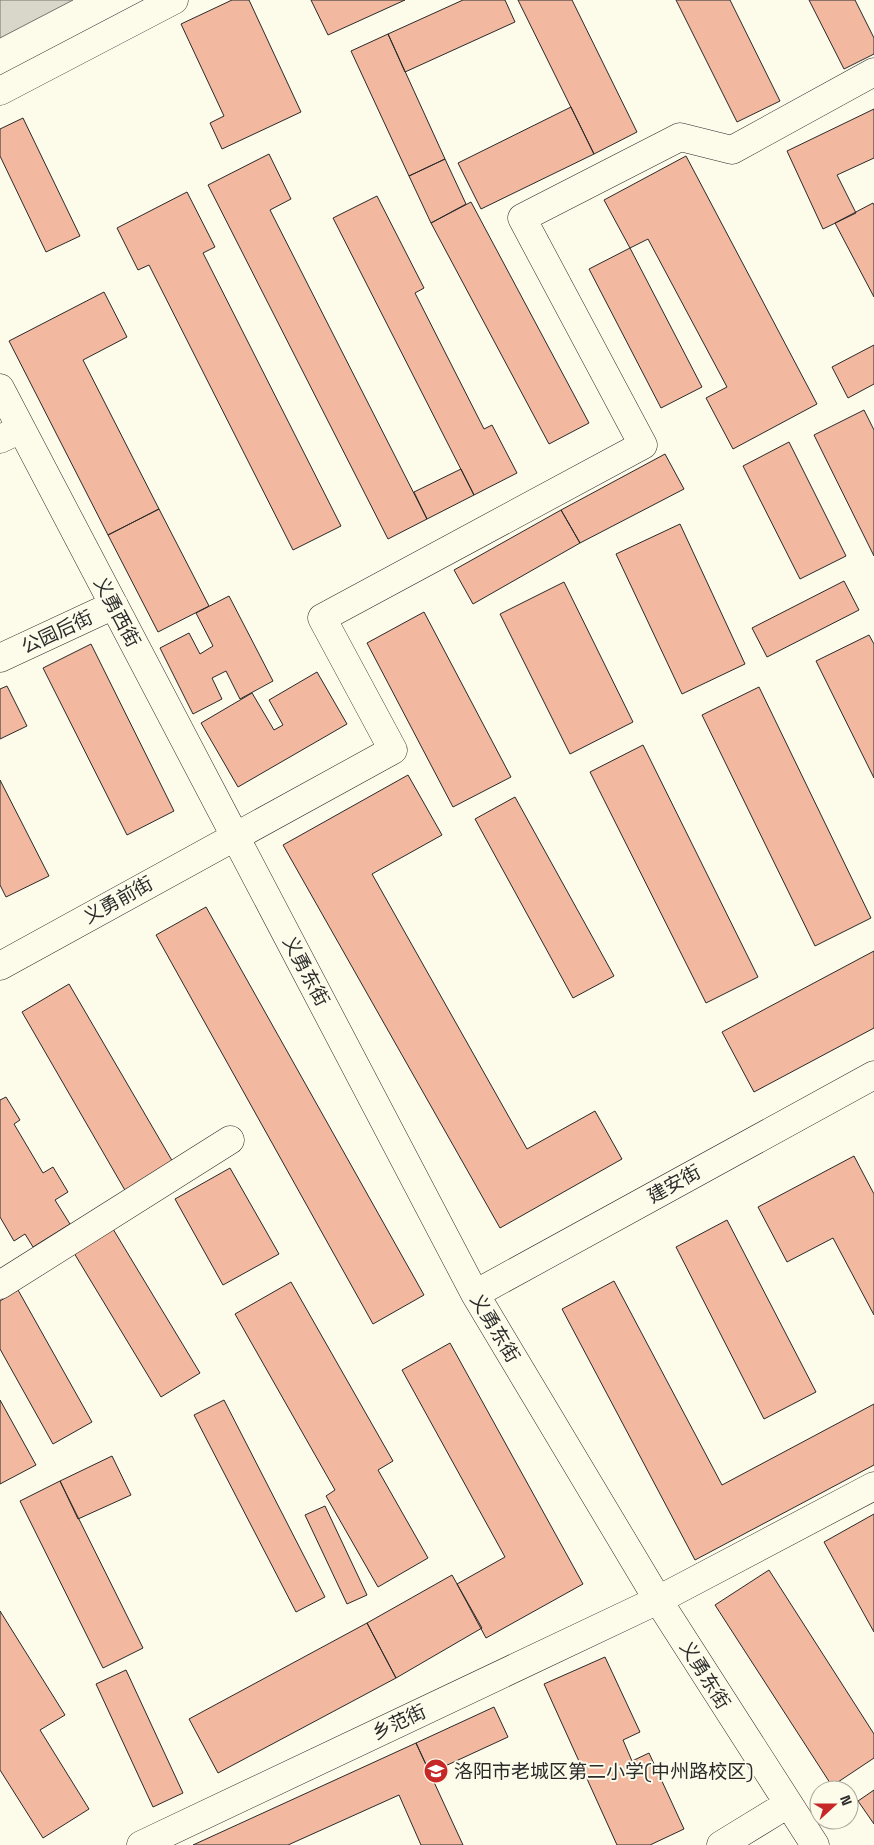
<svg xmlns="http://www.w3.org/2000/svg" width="874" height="1845" font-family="'Space Grotesk','Noto Sans SC',sans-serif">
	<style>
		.water { fill: #d8d7c9; stroke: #74746e }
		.building { fill: #f2b8a0; stroke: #2b2b2b }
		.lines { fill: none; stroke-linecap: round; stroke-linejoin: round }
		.minor-casing { stroke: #2b2b2b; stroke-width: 29 }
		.minor { stroke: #fdfbea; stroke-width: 28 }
		.labels { text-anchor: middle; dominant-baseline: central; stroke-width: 4; stroke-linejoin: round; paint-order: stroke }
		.street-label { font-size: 19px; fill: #2b2b2b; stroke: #fdfbea }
		.poi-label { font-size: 19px; fill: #2b2b2b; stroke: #fdfbea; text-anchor: start }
	</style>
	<rect width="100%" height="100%" fill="#fdfbea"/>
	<!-- water -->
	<path class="water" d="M 0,0 L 73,0 L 0,38 Z"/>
	<!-- building -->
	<path class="building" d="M 232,0 L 249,0 L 301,112 L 222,149 L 210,123 L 224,116 L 181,24 Z
		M 311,0 L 405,0 L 328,35 Z
		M 463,0 L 505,0 L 515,22 L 405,72 L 388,34 Z
		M 518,0 L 572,0 L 637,132 L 594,154 Z
		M 676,0 L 730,0 L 780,101 L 737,122 Z
		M 809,0 L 855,0 L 874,38 L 874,54 L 844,69 Z
		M 388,34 L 445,159 L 409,176 L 351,51 Z
		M 571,107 L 594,154 L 481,209 L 458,163 Z
		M 874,109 L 874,158 L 837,175 L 856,213 L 823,229 L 787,151 Z
		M 23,118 L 80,236 L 46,252 L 0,156 L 0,129 Z
		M 269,154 L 291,199 L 270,210 L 427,519 L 388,539 L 208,185 Z
		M 686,156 L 817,404 L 733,449 L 706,398 L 727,387 L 648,239 L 630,248 L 604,200 Z
		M 445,159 L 466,204 L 431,223 L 409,176 Z
		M 187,192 L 215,247 L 203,253 L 341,526 L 293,550 L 149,265 L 138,270 L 117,228 Z
		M 377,196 L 424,288 L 415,293 L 484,429 L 492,425 L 517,473 L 474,495 L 333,218 Z
		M 471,202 L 589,423 L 549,444 L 431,223 Z
		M 873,203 L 874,205 L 874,297 L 835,223 Z
		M 630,248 L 702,387 L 661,408 L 589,269 Z
		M 104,292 L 127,337 L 83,360 L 159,509 L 108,535 L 9,341 Z
		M 874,345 L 874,384 L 848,398 L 832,367 Z
		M 864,410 L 874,430 L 874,556 L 814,435 Z
		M 789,442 L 846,556 L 800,579 L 743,466 Z
		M 665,454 L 684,489 L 580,543 L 561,510 Z
		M 461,469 L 474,495 L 427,519 L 414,492 Z
		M 159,509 L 209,606 L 158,632 L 108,535 Z
		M 561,510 L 580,543 L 473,604 L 454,570 Z
		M 680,524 L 745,664 L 682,694 L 616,554 Z
		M 844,581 L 859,610 L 767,657 L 752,628 Z
		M 564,582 L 633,722 L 570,754 L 500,614 Z
		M 229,596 L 273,681 L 240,699 L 226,671 L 212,678 L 222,699 L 193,714 L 160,648 L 189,633 L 200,654 L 213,646 L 196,613 Z
		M 424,612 L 511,777 L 453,807 L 367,643 Z
		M 869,635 L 874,644 L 874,778 L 816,661 Z
		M 91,644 L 174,811 L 127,835 L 43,668 Z
		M 317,672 L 347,724 L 238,787 L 201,723 L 252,693 L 274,730 L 283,725 L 269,700 Z
		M 7,686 L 27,726 L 0,739 L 0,689 Z
		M 759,687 L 871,918 L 815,946 L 702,715 Z
		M 643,745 L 758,977 L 706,1003 L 590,772 Z
		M 408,775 L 442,835 L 372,874 L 527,1149 L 595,1111 L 622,1159 L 500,1228 L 283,845 Z
		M 0,780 L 49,876 L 6,897 L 0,885 Z
		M 515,797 L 614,976 L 573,998 L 475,819 Z
		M 206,907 L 424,1295 L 373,1324 L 156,935 Z
		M 874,951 L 874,1028 L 754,1092 L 722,1032 Z
		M 69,984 L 174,1164 L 126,1192 L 22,1012 Z
		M 6,1097 L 20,1120 L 14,1124 L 43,1173 L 53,1167 L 68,1192 L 55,1200 L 70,1224 L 33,1247 L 25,1234 L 14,1241 L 0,1217 L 0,1100 Z
		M 854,1156 L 874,1194 L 874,1315 L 833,1238 L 787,1262 L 758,1207 Z
		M 230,1168 L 279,1254 L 223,1285 L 175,1199 Z
		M 727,1220 L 816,1392 L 764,1419 L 676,1247 Z
		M 113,1229 L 200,1373 L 161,1397 L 74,1253 Z
		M 614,1281 L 722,1485 L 874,1404 L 874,1465 L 695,1560 L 562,1309 Z
		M 291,1282 L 393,1461 L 378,1470 L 428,1558 L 378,1587 L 326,1496 L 335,1490 L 235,1314 Z
		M 18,1290 L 92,1422 L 53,1444 L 0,1349 L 0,1301 Z
		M 450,1343 L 583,1584 L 486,1638 L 457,1584 L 505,1557 L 402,1370 Z
		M 0,1400 L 36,1465 L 0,1484 Z
		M 224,1400 L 325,1597 L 296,1612 L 194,1415 Z
		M 112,1456 L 131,1495 L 78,1519 L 60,1481 Z
		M 60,1481 L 143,1648 L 103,1668 L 20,1501 Z
		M 325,1506 L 367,1595 L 347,1604 L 305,1515 Z
		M 874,1514 L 874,1632 L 824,1542 Z
		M 769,1570 L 874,1734 L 874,1758 L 832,1786 L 715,1605 Z
		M 452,1575 L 482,1628 L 396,1678 L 367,1623 Z
		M 0,1611 L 65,1715 L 40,1730 L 89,1809 L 43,1838 L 0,1770 Z
		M 367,1623 L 396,1678 L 218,1773 L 189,1719 Z
		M 605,1657 L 640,1732 L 623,1740 L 632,1761 L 649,1753 L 684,1829 L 650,1845 L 617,1845 L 544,1684 Z
		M 126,1670 L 183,1793 L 153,1807 L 96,1684 Z
		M 494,1707 L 508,1737 L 430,1773 L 416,1743 Z
		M 416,1743 L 463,1845 L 421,1845 L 399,1795 L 288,1845 L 193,1845 Z
		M 874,1790 L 874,1824 L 858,1801 Z"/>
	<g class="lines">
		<defs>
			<path id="minor" d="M 0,91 L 174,0
				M 0,388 L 475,1294 L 658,1600 L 815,1845
				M 0,439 L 21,429
				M 0,658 L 114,605
				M 0,966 L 393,750 L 322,618 L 643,445 L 522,218 L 680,137 L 732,150 L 874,72
				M 0,1285 L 230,1140
				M 475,1294 L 874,1075
				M 141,1845 L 658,1600 L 874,1486
				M 721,1845 L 788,1804"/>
		</defs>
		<!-- minor casing -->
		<use href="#minor" class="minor-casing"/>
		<!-- minor -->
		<use href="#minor" class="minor"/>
	</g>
	<!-- icons -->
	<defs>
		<symbol id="school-disc" viewBox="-11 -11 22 22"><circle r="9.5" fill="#c62828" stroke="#fdfbea"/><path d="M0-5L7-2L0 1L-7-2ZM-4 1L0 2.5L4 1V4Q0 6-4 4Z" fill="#fff"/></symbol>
	</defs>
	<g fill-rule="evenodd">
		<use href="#school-disc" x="422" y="1757" width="28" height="28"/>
	</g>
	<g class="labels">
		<!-- street labels -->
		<g class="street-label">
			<text transform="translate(117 612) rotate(62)">义勇西街</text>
			<text transform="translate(57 632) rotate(-25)">公园后街</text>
			<text transform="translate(118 900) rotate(-29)">义勇前街</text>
			<text transform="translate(306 971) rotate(62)">义勇东街</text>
			<text transform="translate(674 1184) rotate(-29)">建安街</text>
			<text transform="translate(495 1328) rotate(59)">义勇东街</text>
			<text transform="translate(705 1675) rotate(58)">义勇东街</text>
			<text transform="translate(399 1722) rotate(-25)">乡范街</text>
		</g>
		<!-- poi labels -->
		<g class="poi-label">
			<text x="454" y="1771">洛阳市老城区第二小学(中州路校区)</text>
		</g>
	</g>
	<!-- north arrow -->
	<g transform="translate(834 1805) rotate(69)"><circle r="24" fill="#fdfbea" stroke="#a9a89e"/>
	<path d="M0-4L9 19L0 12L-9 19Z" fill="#c62828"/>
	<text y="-8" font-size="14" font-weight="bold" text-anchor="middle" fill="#2b2b2b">N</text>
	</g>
</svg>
